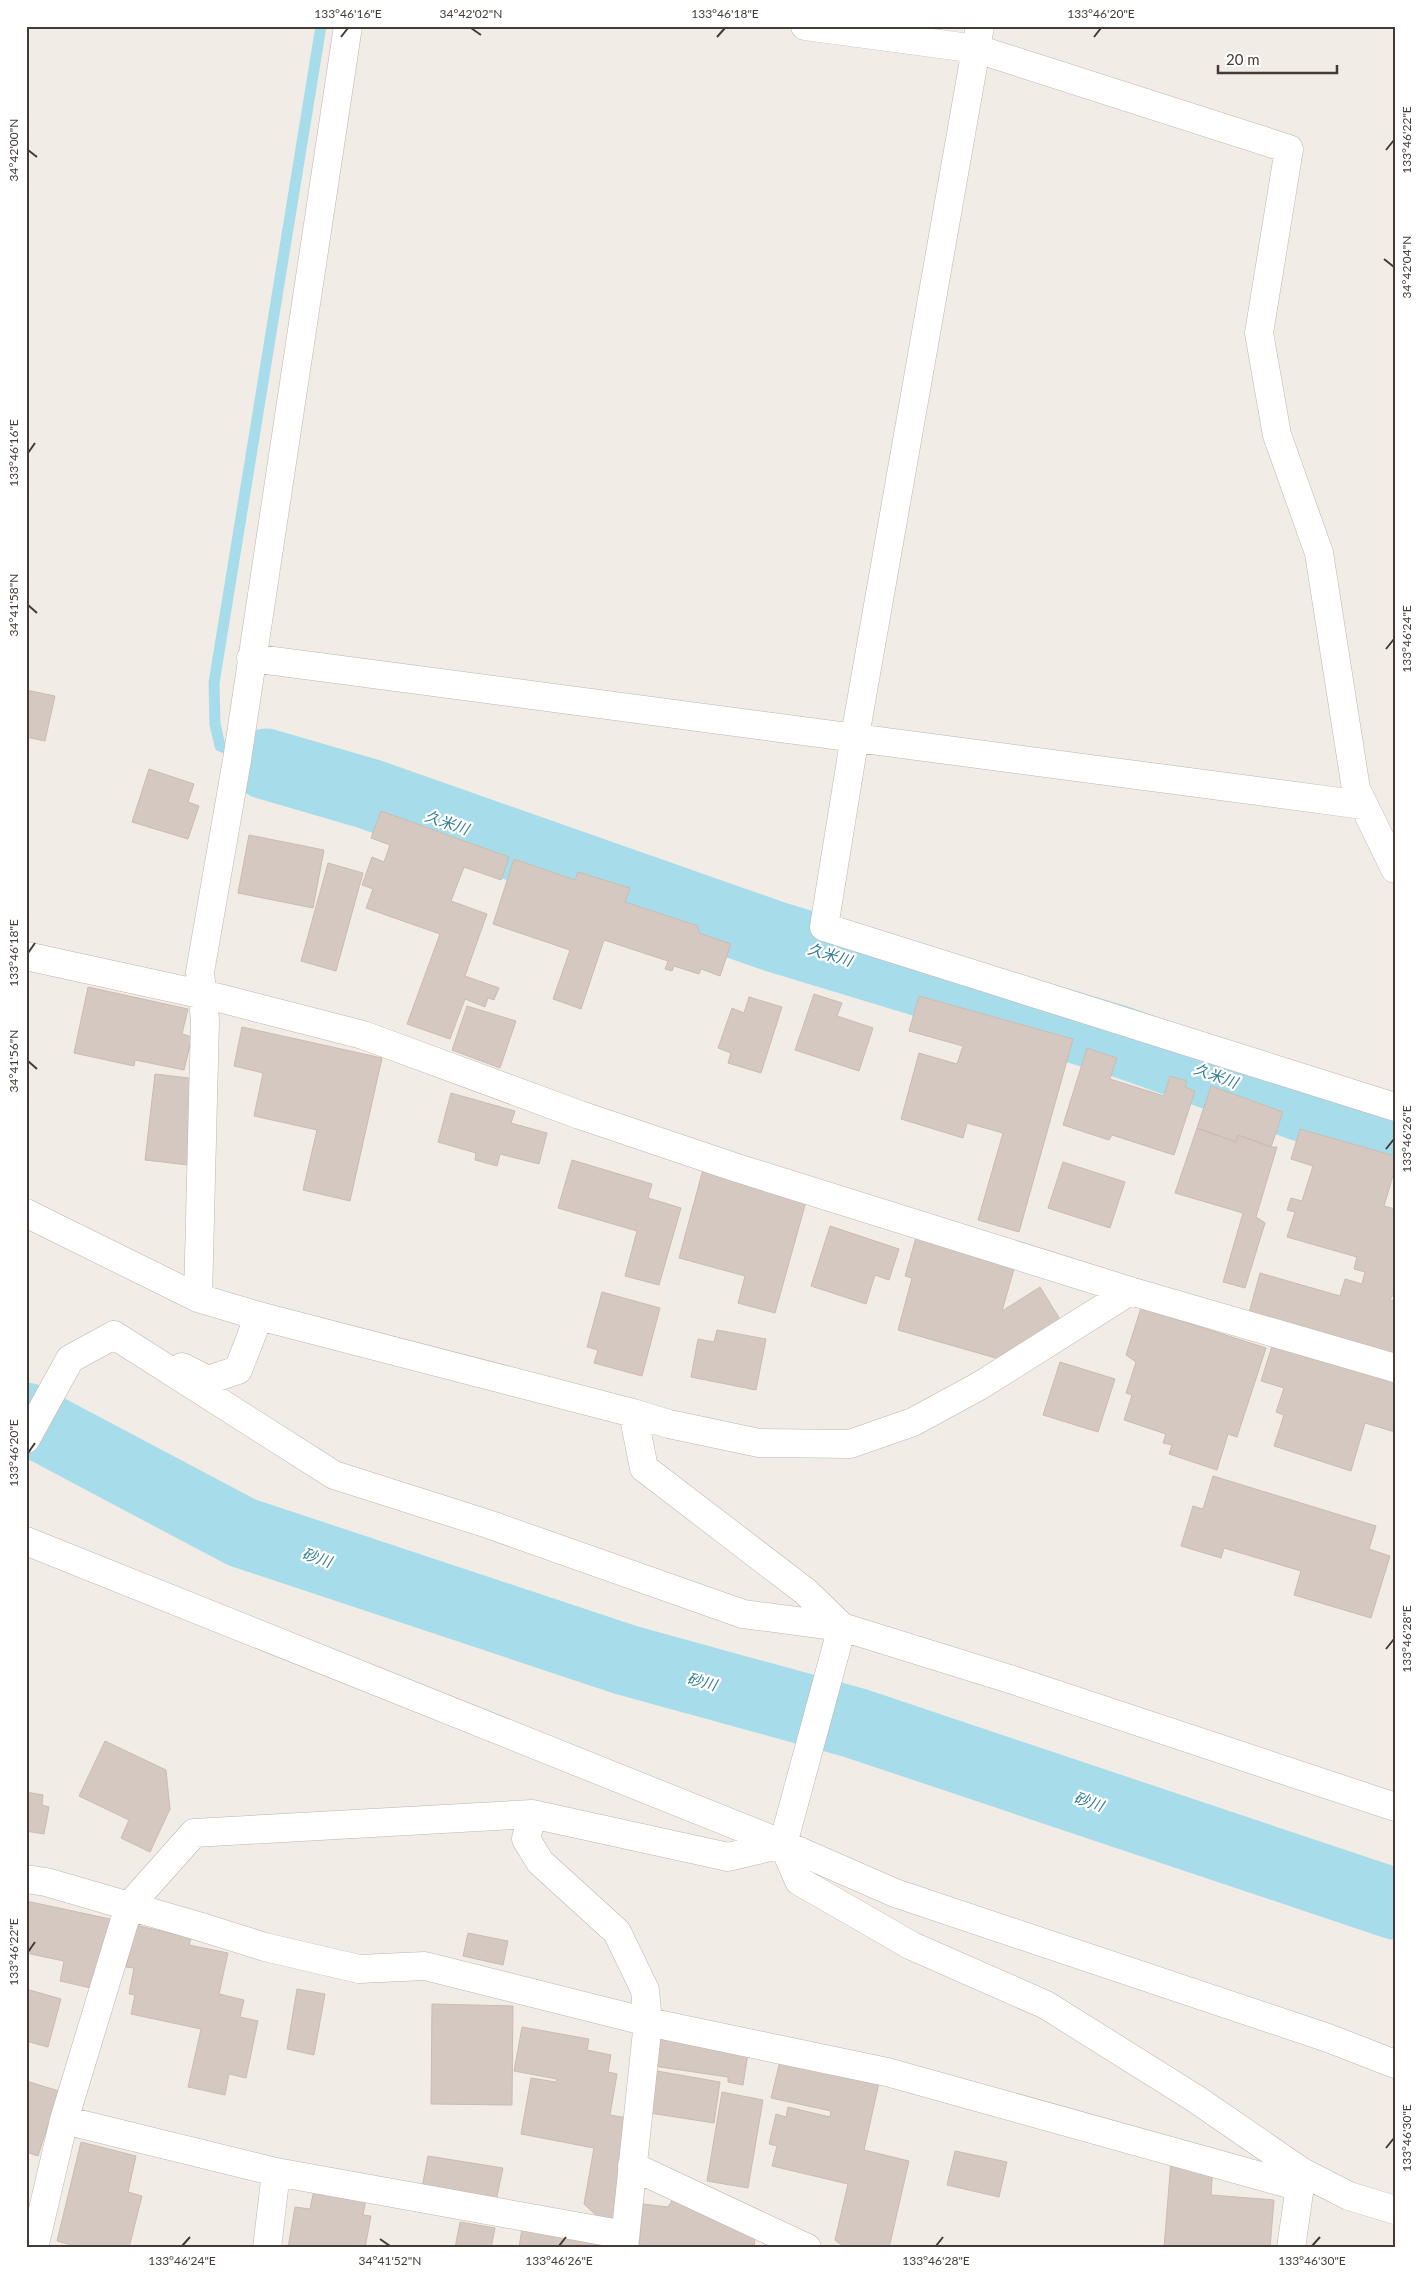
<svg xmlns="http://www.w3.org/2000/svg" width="1421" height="2274" font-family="Lato,'Noto Sans JP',sans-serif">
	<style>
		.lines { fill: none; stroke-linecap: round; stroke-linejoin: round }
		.stream { stroke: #a7ddea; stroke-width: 11 }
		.river { stroke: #a7ddea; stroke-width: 71 }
		.building { fill: #d5c8c0; stroke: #ccbbb0 }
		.street-casing { stroke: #bfb4ad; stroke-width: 29 }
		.street { stroke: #fff; stroke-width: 28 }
		.ticks { fill: none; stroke: #443b36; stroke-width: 2 }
		.labels { text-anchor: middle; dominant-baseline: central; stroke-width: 4.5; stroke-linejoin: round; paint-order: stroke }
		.water-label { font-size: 15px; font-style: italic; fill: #327d90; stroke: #fff }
		.neatline { fill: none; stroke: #443b36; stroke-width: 2 }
		.ticks-label { font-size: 12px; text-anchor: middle; fill: #443b36 }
	</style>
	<rect width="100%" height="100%" fill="#f2ece6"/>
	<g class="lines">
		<!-- stream -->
		<path class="stream" d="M 266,764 L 220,746 L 215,724 L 214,683 L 321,26"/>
		<!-- river -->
		<path class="river" d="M 266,764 L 369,794 L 776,937 L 1119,1041 L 1395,1139
			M 26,1418 L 241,1532 L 626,1660 L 855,1723 L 1395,1904"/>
	</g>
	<!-- building -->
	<path class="building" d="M 26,690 L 55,696 L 45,741 L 26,737 Z
		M 149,769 L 194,784 L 188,802 L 199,806 L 188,839 L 132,822 Z
		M 381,811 L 509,857 L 501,880 L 464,867 L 451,901 L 487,914 L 465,976 L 499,988 L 494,1000 L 488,998 L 485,1007 L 465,999 L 450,1039 L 407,1024 L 440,934 L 366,908 L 373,889 L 362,885 L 372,857 L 384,862 L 390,845 L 371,838 Z
		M 249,835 L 324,850 L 313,908 L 238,893 Z
		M 514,859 L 575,880 L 578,872 L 630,888 L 625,902 L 698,926 L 699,933 L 731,944 L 720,976 L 701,969 L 699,974 L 674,966 L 672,971 L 665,969 L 668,961 L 604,940 L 581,1009 L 553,999 L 570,950 L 493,924 Z
		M 328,863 L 363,873 L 336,971 L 301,961 Z
		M 88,987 L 188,1009 L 182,1034 L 192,1037 L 184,1070 L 135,1060 L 134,1066 L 74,1053 Z
		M 814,994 L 842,1003 L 837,1016 L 873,1028 L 859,1071 L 795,1050 Z
		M 919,996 L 1073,1039 L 1019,1232 L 978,1220 L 1003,1133 L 967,1123 L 963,1138 L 901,1119 L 919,1053 L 957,1064 L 963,1046 L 909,1031 Z
		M 749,997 L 782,1007 L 761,1073 L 728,1063 L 731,1053 L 718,1048 L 732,1008 L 744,1013 Z
		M 467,1006 L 516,1021 L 500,1068 L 452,1050 Z
		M 242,1027 L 382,1058 L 350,1201 L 303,1190 L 317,1130 L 254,1116 L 263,1073 L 234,1066 Z
		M 1087,1048 L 1117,1058 L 1110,1079 L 1164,1096 L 1170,1076 L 1187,1081 L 1185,1087 L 1195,1091 L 1174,1155 L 1112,1135 L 1109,1140 L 1063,1125 Z
		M 155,1074 L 197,1079 L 188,1165 L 145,1160 Z
		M 1211,1086 L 1283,1112 L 1271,1147 L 1238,1135 L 1236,1142 L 1197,1128 Z
		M 451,1093 L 515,1111 L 511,1123 L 547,1133 L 539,1164 L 500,1154 L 497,1166 L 475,1160 L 476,1153 L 438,1142 Z
		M 1197,1128 L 1236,1142 L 1238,1135 L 1271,1147 L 1277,1147 L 1256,1217 L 1265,1223 L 1245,1288 L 1223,1282 L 1243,1213 L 1175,1193 Z
		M 1300,1129 L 1395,1156 L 1395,1169 L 1384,1206 L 1395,1209 L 1395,1296 L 1392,1296 L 1390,1300 L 1395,1301 L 1395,1355 L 1249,1313 L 1260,1273 L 1340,1296 L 1345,1279 L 1362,1284 L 1365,1272 L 1354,1269 L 1357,1257 L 1287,1237 L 1295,1212 L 1287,1210 L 1291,1198 L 1302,1201 L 1313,1166 L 1291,1159 Z
		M 572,1160 L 652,1184 L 648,1198 L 681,1208 L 659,1285 L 625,1276 L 637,1231 L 558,1208 Z
		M 705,1162 L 809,1191 L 775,1313 L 738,1303 L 745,1276 L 679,1258 Z
		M 1063,1162 L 1125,1182 L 1110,1228 L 1048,1208 Z
		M 830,1226 L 899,1249 L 889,1280 L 875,1275 L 866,1304 L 811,1286 Z
		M 917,1234 L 1016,1262 L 1002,1311 L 1040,1287 L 1063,1324 L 1006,1361 L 898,1330 L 912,1278 L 905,1276 Z
		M 602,1292 L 660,1308 L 642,1376 L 594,1363 L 598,1350 L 587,1347 Z
		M 1141,1308 L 1266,1348 L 1237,1437 L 1228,1434 L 1217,1470 L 1169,1454 L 1172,1445 L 1163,1443 L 1166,1434 L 1124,1420 L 1132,1395 L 1126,1393 L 1136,1362 L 1126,1355 Z
		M 717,1330 L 766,1339 L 756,1390 L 691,1377 L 698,1339 L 714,1342 Z
		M 1273,1343 L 1395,1381 L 1395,1432 L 1365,1423 L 1351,1471 L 1274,1446 L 1284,1415 L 1276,1412 L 1284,1388 L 1261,1381 Z
		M 1060,1362 L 1115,1379 L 1098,1432 L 1043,1415 Z
		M 1213,1476 L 1376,1526 L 1369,1549 L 1390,1556 L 1371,1618 L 1294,1595 L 1301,1571 L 1224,1548 L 1221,1558 L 1181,1546 L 1193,1506 L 1203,1509 Z
		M 105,1741 L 166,1770 L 170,1809 L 150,1852 L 121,1838 L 129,1820 L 79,1796 Z
		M 26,1792 L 43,1795 L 42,1805 L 49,1807 L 44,1834 L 26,1831 Z
		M 26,1901 L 110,1919 L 95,1989 L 60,1981 L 64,1961 L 26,1953 Z
		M 135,1925 L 191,1938 L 189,1945 L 228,1953 L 219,1994 L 244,2000 L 240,2017 L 258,2021 L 246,2078 L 229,2074 L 225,2095 L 188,2087 L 201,2029 L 131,2014 L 135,1995 L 129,1994 L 134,1968 L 126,1967 Z
		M 468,1933 L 508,1941 L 503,1965 L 463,1956 Z
		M 26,1989 L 61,1999 L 48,2047 L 26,2041 Z
		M 297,1989 L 325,1994 L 314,2055 L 287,2049 Z
		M 432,2004 L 513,2006 L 512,2105 L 431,2104 Z
		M 522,2027 L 589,2039 L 587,2050 L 611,2055 L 608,2072 L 617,2074 L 610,2115 L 639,2120 L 621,2222 L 599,2218 L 584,2204 L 594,2148 L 521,2134 L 531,2078 L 556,2082 L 557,2079 L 514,2071 Z
		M 659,2032 L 749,2047 L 743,2085 L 728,2082 L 728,2077 L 653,2066 Z
		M 780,2061 L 879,2083 L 864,2150 L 909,2161 L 889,2248 L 845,2248 L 835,2240 L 848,2184 L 772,2166 L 777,2146 L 769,2144 L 776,2114 L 786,2117 L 788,2107 L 830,2117 L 831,2111 L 771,2098 Z
		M 657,2071 L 720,2082 L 714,2123 L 650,2113 Z
		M 26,2081 L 59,2091 L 38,2156 L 26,2152 Z
		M 722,2092 L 763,2100 L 748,2188 L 707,2181 Z
		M 81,2142 L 136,2156 L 128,2192 L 142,2196 L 129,2248 L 82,2248 L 57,2241 Z
		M 955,2151 L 1007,2162 L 999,2197 L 947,2185 Z
		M 428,2156 L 503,2168 L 496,2201 L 422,2188 Z
		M 1171,2161 L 1213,2164 L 1211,2195 L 1274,2200 L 1270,2248 L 1164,2248 Z
		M 315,2185 L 367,2194 L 363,2215 L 371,2216 L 365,2248 L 288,2248 L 295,2207 L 310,2209 Z
		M 673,2199 L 755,2237 L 754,2248 L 639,2248 L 643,2204 L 668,2207 Z
		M 460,2222 L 495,2228 L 491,2248 L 455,2248 Z
		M 522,2228 L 618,2248 L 519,2248 Z"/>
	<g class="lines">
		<defs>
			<path id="street" d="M 805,26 L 977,49 L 1289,149 L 1259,333 L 1277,435 L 1319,553 L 1356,789 L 1395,869
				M 980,26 L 855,736 L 824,927 L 1395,1107
				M 251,658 L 1363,805
				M 26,956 L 223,999 L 363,1035 L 580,1115 L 734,1167 L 1130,1291 L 1395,1368
				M 26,1213 L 198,1298 L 259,1316 L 633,1413 L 669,1424 L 759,1443 L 850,1444 L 913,1422 L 981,1385 L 1130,1291
				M 198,1298 L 205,1020 L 200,972 L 237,760 L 348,26
				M 114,1335 L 334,1475 L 488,1524 L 743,1614 L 842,1627 L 1016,1681 L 1395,1807
				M 182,1367 L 208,1380 L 238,1370 L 259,1316
				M 633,1413 L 644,1468 L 806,1592 L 842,1627
				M 26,1439 L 70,1359 L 114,1335
				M 26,1541 L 783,1844 L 895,1893 L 1328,2038 L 1395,2064
				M 842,1627 L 783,1844 L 799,1881 L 912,1946 L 1046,2005 L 1196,2099 L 1302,2172 L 1349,2196 L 1395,2210
				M 532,1814 L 526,1839 L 540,1862 L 617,1932 L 645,1990 L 648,2022 L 624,2248
				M 26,1879 L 46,1882 L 198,1926 L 265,1947 L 359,1969 L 425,1966 L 648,2022 L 887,2072 L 1300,2187
				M 64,2120 L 276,2172 L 625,2235
				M 632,2166 L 807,2248
				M 34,2248 L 64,2120 L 129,1906 L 194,1833 L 532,1814 L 728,1857 L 783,1844
				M 267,2248 L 276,2172
				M 1291,2248 L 1302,2172"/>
		</defs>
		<!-- street casing -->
		<use href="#street" class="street-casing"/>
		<!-- street -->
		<use href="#street" class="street"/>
	</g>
	<!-- ticks -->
	<path class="ticks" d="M 471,28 L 481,35M 341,37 L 348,28M 717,37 L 725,28M 1094,37 L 1101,28M 28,150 L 37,157M 1386,150 L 1394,140M 1384,259 L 1394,267M 28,453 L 35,443M 28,605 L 37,613M 1386,649 L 1394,639M 28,953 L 35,943M 28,1061 L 37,1069M 1386,1149 L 1394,1139M 28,1453 L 35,1443M 1386,1649 L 1394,1639M 28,1952 L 35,1942M 1386,2148 L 1394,2138M 380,2239 L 390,2246M 182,2246 L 190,2237M 559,2246 L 566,2237M 936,2246 L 943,2237M 1312,2246 L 1320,2237"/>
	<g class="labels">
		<!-- water labels -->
		<g class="water-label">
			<text transform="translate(447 822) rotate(19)">久米川</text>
			<text transform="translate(830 954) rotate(17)">久米川</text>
			<text transform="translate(1216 1075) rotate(20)">久米川</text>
			<text transform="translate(317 1557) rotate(18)">砂川</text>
			<text transform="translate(702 1681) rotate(15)">砂川</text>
			<text transform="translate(1089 1801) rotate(19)">砂川</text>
		</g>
	</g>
	<!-- border -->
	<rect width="1421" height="2274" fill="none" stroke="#ffffff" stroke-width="55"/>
	<!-- scale -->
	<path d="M1218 65v8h119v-8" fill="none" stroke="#443b36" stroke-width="2.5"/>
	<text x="1226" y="65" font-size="15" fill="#443b36" stroke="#ffffff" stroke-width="4" paint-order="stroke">20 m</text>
	<rect x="28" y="28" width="1366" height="2218" class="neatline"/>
	<g class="ticks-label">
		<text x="348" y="18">133°46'16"E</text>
		<text x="471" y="18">34°42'02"N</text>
		<text x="725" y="18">133°46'18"E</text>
		<text x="1101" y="18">133°46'20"E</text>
		<text transform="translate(1407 140) rotate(-90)" y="4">133°46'22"E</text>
		<text transform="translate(14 150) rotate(-90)" y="4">34°42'00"N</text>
		<text transform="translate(1407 267) rotate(-90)" y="4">34°42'04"N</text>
		<text transform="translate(14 453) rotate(-90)" y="4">133°46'16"E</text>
		<text transform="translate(14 605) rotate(-90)" y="4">34°41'58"N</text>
		<text transform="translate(1407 639) rotate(-90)" y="4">133°46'24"E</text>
		<text transform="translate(14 953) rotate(-90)" y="4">133°46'18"E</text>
		<text transform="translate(14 1061) rotate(-90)" y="4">34°41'56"N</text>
		<text transform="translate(1407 1139) rotate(-90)" y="4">133°46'26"E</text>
		<text transform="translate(14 1453) rotate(-90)" y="4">133°46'20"E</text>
		<text transform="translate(1407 1639) rotate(-90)" y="4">133°46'28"E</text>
		<text transform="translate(14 1952) rotate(-90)" y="4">133°46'22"E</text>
		<text transform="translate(1407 2138) rotate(-90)" y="4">133°46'30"E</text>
		<text x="182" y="2265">133°46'24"E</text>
		<text x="390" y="2265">34°41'52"N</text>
		<text x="559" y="2265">133°46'26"E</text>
		<text x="936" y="2265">133°46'28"E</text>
		<text x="1312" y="2265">133°46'30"E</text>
	</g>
</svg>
